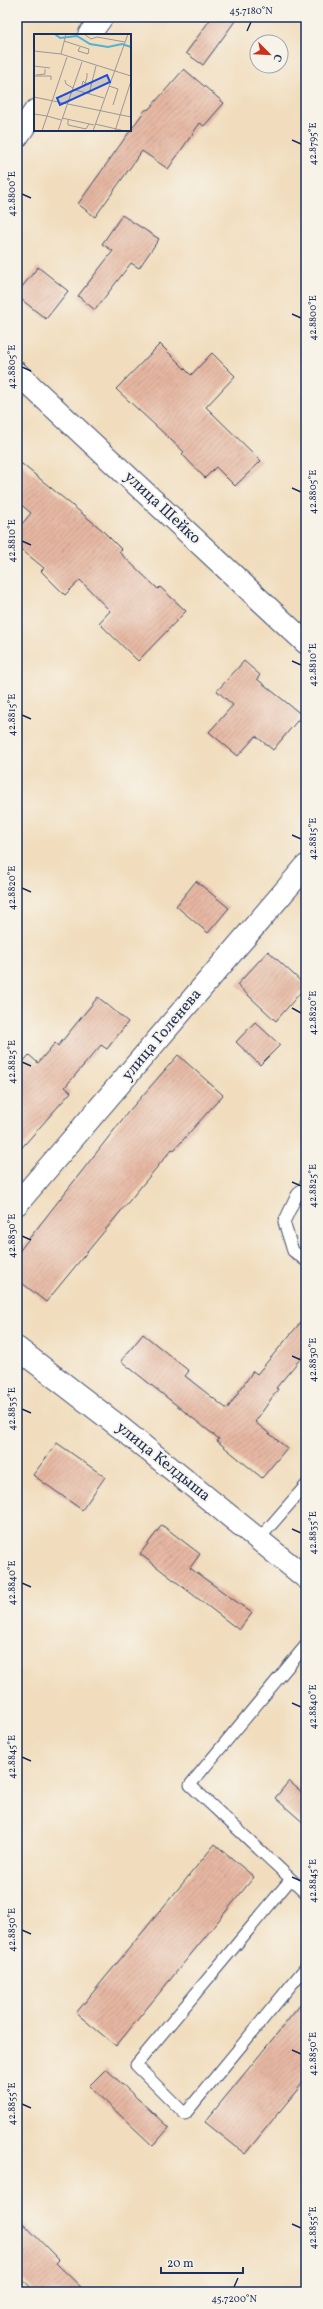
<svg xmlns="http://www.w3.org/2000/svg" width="323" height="2309" font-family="Vollkorn,serif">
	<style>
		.building { fill: url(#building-hatch) }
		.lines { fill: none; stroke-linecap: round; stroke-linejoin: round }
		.lane-casing { stroke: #3b496c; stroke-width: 13 }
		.street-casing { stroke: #3b496c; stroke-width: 24 }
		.lane { stroke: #fff; stroke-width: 11 }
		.street { stroke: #fff; stroke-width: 22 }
		.ticks { fill: none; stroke: #1b2f5e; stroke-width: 1.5 }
		.labels { text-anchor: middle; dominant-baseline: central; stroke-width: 4; stroke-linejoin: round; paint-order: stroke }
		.street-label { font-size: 16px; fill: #1b2f5e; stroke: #f7f3e8 }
		.inset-river { fill: none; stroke: #53b1d1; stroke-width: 2 }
		.inset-road { fill: none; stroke: #9b9797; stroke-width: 1 }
		.view { fill: #1d4ed8; fill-opacity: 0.15; stroke: #1d4ed8; stroke-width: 2 }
		.inset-edge { fill: none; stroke: #1b2f5e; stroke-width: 2 }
		.neatline { fill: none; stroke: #1b2f5e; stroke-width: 1.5 }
		.ticks-label { font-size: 10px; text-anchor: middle; fill: #1b2f5e }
	</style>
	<defs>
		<pattern id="building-hatch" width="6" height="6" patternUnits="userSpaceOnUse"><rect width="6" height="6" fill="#e6b7a2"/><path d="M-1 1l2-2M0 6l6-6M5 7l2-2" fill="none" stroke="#ba9587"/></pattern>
	</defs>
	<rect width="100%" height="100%" fill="#f7f3e8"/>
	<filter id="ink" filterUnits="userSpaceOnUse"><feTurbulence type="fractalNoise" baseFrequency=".025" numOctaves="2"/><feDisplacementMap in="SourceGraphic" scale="8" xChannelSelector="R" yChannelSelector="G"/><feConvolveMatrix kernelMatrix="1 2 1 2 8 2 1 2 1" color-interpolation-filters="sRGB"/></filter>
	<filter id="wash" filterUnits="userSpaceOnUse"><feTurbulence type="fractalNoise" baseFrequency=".012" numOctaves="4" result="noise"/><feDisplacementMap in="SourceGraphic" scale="16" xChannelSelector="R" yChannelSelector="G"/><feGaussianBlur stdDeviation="0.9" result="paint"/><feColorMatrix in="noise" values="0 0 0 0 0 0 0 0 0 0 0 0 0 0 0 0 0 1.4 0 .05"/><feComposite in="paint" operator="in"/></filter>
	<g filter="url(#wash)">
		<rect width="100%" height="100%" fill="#f1ddbd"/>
		<g id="blocks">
			<!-- building -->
			<path class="building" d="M 212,17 L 238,17 L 203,65 L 186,53 Z
				M 184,69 L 224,103 L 204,126 L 200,123 L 168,169 L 142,151 L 95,217 L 78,204 L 145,110 L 149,109 Z
				M 122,215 L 159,239 L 139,268 L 131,263 L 95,310 L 78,296 L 113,251 L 102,244 Z
				M 38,267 L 68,291 L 46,319 L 17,296 L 17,293 Z
				M 160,344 L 191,375 L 212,353 L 235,376 L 206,407 L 261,461 L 235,486 L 216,467 L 205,478 L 182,454 L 184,452 L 116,389 Z
				M 17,460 L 101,529 L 122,550 L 119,552 L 158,589 L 160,587 L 186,611 L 138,661 L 99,623 L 110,611 L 80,580 L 65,595 L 41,571 L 44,568 L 17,546 L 17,530 L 31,513 L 17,501 Z
				M 244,661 L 260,675 L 257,679 L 302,715 L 273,750 L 256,736 L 238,756 L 209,732 L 233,705 L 217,691 Z
				M 196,881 L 229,908 L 208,933 L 176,906 Z
				M 268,951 L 306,986 L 276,1021 L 237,985 Z
				M 98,997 L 128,1022 L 107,1049 L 101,1045 L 65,1087 L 71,1092 L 17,1153 L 17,1069 L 29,1055 L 38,1063 L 55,1043 L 58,1046 Z
				M 255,1022 L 280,1045 L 260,1065 L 236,1042 Z
				M 178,1055 L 223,1095 L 174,1150 L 172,1149 L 46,1302 L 17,1279 L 17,1254 L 129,1111 Z
				M 306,1316 L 306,1352 L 276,1388 L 278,1389 L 255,1422 L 287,1448 L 262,1478 L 217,1441 L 219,1439 L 121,1361 L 143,1334 L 189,1371 L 185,1376 L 227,1409 L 253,1371 L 257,1374 Z
				M 57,1443 L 105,1477 L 82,1510 L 33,1475 Z
				M 162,1525 L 200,1554 L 190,1568 L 252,1613 L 239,1630 L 140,1554 Z
				M 289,1781 L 306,1796 L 306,1825 L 275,1798 Z
				M 215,1844 L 254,1877 L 116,2046 L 76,2013 Z
				M 306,1998 L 306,2079 L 245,2154 L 205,2122 Z
				M 106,2069 L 169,2128 L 153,2146 L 89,2086 Z
				M 17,2217 L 59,2260 L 56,2263 L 86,2292 L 35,2292 L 17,2273 Z"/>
		</g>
	</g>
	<g filter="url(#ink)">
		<use href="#blocks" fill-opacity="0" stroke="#3b496c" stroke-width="1"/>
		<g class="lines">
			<defs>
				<path id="lane" d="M 306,1184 L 297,1195 L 284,1222 L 293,1251 L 306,1261
					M 259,1539 L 306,1485
					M 306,1645 L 190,1785 L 306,1893
					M 291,1879 L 136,2065 L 185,2114 L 306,1967"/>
				<path id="street" d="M 89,35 L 102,17
					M 17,137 L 35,111
					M 17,373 L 306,643
					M 17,1204 L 306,866
					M 17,1348 L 121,1428 L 306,1578"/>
			</defs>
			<!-- lane casing -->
			<use href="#lane" class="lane-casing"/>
			<!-- street casing -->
			<use href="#street" class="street-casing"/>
			<!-- lane -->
			<use href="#lane" class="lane"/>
			<!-- street -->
			<use href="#street" class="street"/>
		</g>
	</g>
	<!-- ticks -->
	<path class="ticks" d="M 247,31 L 251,22M 292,140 L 301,144M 22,194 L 31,198M 292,314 L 301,318M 22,367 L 31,371M 292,488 L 301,492M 22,541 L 31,545M 292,661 L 301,665M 22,715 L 31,719M 292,835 L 301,839M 22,888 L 31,892M 292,1008 L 301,1013M 22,1062 L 31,1066M 292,1182 L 301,1186M 22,1236 L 31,1240M 292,1356 L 301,1360M 22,1409 L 31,1413M 292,1529 L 301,1533M 22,1583 L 31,1587M 292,1703 L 301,1707M 22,1757 L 31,1761M 292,1877 L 301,1881M 22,1930 L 31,1934M 292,2050 L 301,2054M 22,2104 L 31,2108M 292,2224 L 301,2228M 234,2287 L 238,2278"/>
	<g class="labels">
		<!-- street labels -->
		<g class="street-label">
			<text transform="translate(162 508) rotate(43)">улица Шейко</text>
			<text transform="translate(162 1035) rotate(-50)">улица Голенева</text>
			<text transform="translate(163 1462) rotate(39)">улица Келдыша</text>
		</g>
	</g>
	<!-- overview -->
	<g transform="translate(34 34)">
		<rect width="97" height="97" fill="#f1ddbd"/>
		<path class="inset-river" d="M 21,0 L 26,4 L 43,2 L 56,10 L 74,13 L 88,10 L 97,13"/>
		<path class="inset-road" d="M 50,0 L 57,5 L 63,3 L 91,8M 30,7 L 55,15 L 54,20 L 44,17 L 46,13M 0,17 L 27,20 L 97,42M 27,20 L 32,0M 0,32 L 16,34M 53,39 L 53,43 L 51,49 L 51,52 L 48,51 L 49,47 L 51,49 L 57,50M 2,41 L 11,40 L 11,35M 0,42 L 17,42 L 17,46M 31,46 L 32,50 L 39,54M 75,52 L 84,55 L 79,71M 38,55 L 70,64M 55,60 L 62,32M 0,63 L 97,83M 0,80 L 13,82M 13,82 L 27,86M 28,84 L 60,91M 34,86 L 34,91 L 52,95 L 55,90M 61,90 L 91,97M 8,97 L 33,23M 24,97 L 48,28M 59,97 L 94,0M 81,97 L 97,47"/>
		<path class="view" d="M 73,41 L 76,48 L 26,71 L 23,64 Z"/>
		<rect width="97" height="97" class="inset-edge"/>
	</g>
	<!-- margin -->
	<rect width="323" height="2309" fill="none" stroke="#f7f3e8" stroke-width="44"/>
	<!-- north arrow -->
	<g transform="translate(269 54) rotate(114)"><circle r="19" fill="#f7f3e8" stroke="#9fa5b1"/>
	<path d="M0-3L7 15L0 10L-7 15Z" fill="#c8321e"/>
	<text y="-6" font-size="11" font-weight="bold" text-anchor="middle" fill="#1b2f5e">С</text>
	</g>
	<!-- scale -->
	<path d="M161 2267v6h82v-6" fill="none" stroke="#1b2f5e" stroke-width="2"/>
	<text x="167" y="2267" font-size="12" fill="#1b2f5e" stroke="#f7f3e8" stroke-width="3" paint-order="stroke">20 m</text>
	<rect x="22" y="22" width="279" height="2265" class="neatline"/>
	<g class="ticks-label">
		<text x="251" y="14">45.7180°N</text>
		<text transform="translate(312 144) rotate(-90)" y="4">42.8795°E</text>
		<text transform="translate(11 194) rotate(-90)" y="4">42.8800°E</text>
		<text transform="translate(312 318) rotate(-90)" y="4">42.8800°E</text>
		<text transform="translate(11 367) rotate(-90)" y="4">42.8805°E</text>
		<text transform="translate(312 492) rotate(-90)" y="4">42.8805°E</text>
		<text transform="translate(11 541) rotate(-90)" y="4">42.8810°E</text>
		<text transform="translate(312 665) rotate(-90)" y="4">42.8810°E</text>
		<text transform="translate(11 715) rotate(-90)" y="4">42.8815°E</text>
		<text transform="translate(312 839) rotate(-90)" y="4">42.8815°E</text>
		<text transform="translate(11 888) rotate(-90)" y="4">42.8820°E</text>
		<text transform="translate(312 1013) rotate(-90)" y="4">42.8820°E</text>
		<text transform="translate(11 1062) rotate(-90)" y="4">42.8825°E</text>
		<text transform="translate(312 1186) rotate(-90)" y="4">42.8825°E</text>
		<text transform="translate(11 1236) rotate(-90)" y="4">42.8830°E</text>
		<text transform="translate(312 1360) rotate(-90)" y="4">42.8830°E</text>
		<text transform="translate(11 1409) rotate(-90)" y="4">42.8835°E</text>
		<text transform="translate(312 1533) rotate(-90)" y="4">42.8835°E</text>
		<text transform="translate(11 1583) rotate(-90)" y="4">42.8840°E</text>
		<text transform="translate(312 1707) rotate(-90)" y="4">42.8840°E</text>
		<text transform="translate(11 1757) rotate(-90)" y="4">42.8845°E</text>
		<text transform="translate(312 1881) rotate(-90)" y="4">42.8845°E</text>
		<text transform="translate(11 1930) rotate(-90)" y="4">42.8850°E</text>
		<text transform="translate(312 2054) rotate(-90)" y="4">42.8850°E</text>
		<text transform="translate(11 2104) rotate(-90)" y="4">42.8855°E</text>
		<text transform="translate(312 2228) rotate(-90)" y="4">42.8855°E</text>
		<text x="234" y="2302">45.7200°N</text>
	</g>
</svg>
